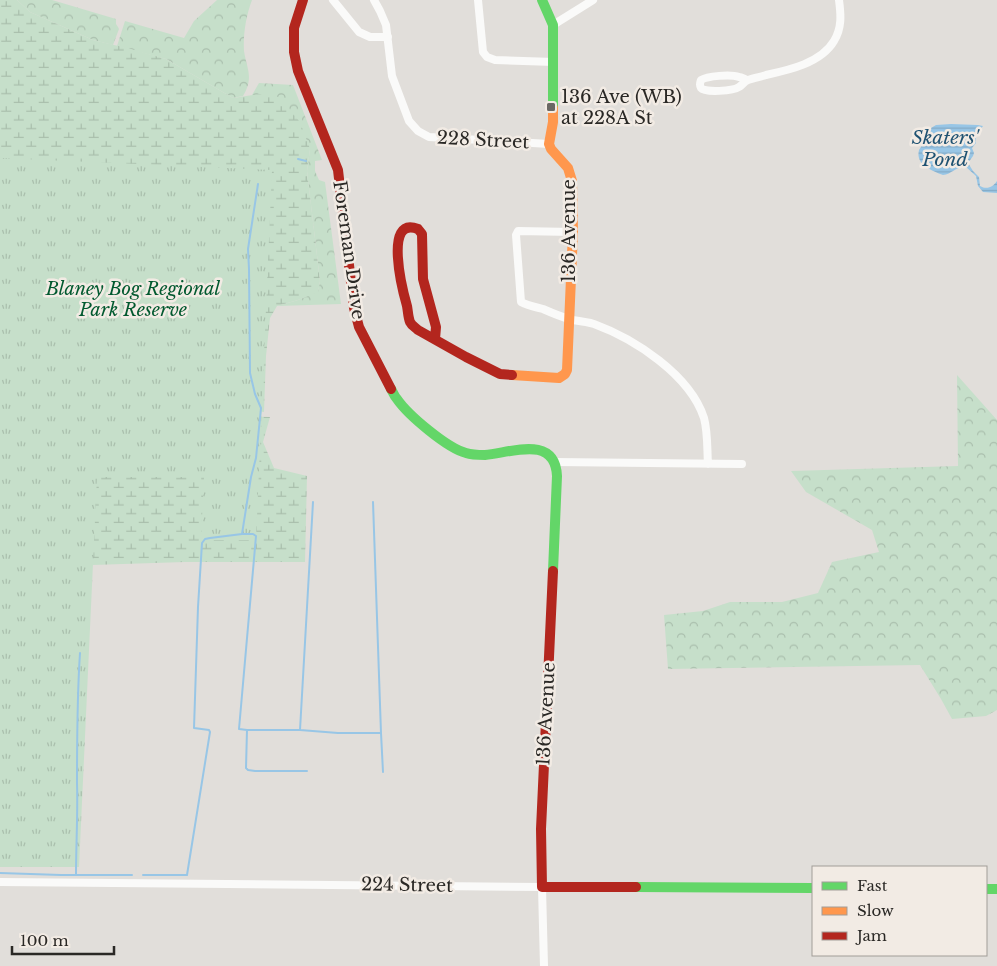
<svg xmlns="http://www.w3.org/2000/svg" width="997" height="966" font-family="'Libre Baskerville',serif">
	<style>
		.forest { fill: url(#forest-crowns) }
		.wetland { fill: url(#wetland-marsh) }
		.park { fill: url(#park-tufts) }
		.water { fill: url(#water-rules) }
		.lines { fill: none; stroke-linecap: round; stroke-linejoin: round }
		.stream { stroke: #98c6e6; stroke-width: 2 }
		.street { stroke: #fafaf9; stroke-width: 8 }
		.fast { stroke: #63d668; stroke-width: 10 }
		.slow { stroke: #ff974d; stroke-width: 10 }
		.jam { stroke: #b3261e; stroke-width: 10 }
		.poi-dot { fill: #6a6864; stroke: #f2ebe4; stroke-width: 2 }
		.labels { text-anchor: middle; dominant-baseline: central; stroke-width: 5; stroke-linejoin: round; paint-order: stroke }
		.poi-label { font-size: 18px; fill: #2a2825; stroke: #f2ebe4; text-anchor: start }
		.street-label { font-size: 18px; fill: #2a2825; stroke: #f2ebe4 }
		.park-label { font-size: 18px; font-style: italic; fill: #02592f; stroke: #f2ebe4 }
		.water-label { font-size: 19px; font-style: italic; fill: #1f5272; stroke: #f2ebe4 }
	</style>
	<defs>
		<pattern id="forest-crowns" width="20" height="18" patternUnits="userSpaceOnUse" patternTransform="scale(1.25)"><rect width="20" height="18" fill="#c6dfca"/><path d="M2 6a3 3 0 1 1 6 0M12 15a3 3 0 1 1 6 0" fill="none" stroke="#aabfad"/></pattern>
		<pattern id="wetland-marsh" width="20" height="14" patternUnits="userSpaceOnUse" patternTransform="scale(1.25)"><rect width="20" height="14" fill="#c6dfca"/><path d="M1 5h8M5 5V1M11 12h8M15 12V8" fill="none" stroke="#aabfad"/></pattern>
		<pattern id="park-tufts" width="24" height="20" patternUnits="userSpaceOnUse" patternTransform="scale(1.25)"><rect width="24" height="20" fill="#c6dfca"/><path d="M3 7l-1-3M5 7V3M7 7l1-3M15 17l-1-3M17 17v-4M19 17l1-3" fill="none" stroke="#aabfad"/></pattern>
		<pattern id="water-rules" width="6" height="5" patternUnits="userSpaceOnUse" patternTransform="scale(1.25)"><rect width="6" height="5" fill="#98c6e6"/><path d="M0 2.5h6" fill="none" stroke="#83aac5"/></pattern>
	</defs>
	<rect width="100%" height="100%" fill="#e1deda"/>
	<!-- forest -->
	<path class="forest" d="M 17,0 L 52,0 L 116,19 L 116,24 L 118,27 L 119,29 L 113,45 L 93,40 L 30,12 Z
		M 217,0 L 252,0 C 246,16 243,34 244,51 C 247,70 254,77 243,96 L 233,98 L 166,59 L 117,46 L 125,21 L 184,38 L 194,21 Z
		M 259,83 L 293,85 L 322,160 L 315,161 L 315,171 L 319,180 L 325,182 L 341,304 L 277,306 L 298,300 L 318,291 L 320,281 L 307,171 L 310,149 L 252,95 Z
		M 957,375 L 997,420 L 997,710 L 986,716 L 952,719 L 941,699 L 920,665 L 668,669 L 664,615 L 703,611 L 730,602 L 782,602 L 818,593 L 832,562 L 879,552 L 872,530 L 806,492 L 791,471 L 958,466 Z"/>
	<!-- wetland -->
	<path class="wetland" d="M 0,0 L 17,0 L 30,12 L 93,40 L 131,49 L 166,59 L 233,98 L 259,94 L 279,97 L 300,122 L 310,149 L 307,171 L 320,281 L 318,292 L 298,300 L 277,306 L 270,318 L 266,356 L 264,412 L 257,411 L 240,416 L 270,417 L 263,442 L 274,468 L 307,476 L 305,562 L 185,562 L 0,568 Z"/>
	<!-- park -->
	<path class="park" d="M 0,158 L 272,170 L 256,540 L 201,540 L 204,477 L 97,477 L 79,867 L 0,867 Z"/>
	<!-- water -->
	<path class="water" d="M 951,124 L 978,125 L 983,126 L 976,135 L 976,143 L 972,148 L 974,153 L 973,156 L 968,163 L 973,171 L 979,177 L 980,186 C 987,190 993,187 997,181 L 997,193 L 983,192 L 978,186 L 976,176 L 966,167 C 956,166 952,174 943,175 C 933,171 915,165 919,150 C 920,148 922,146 923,143 C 924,139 924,135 926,131 L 936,125 Z"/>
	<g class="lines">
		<!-- stream -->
		<path class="stream" d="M 298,159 L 306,161
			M 373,502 L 381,733
			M 242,534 L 253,534 L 256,536 L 239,729 L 247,730 L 246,768 L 248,770 L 255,771 L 307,771
			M 247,730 L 300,730 L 338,733 L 381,733 L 383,772
			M 300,730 L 313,502
			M 0,873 L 61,875 L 132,875
			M 76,875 C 76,844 78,814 77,783 C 77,740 77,697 80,653
			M 143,875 L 187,875 L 210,732 L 209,730 L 194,728 L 198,607 L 202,543 L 205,539 L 210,538 L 242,534 L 251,477 L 256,458 L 261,408 L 255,394 L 250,373 L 249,269 L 248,249 L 258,184"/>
		<!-- street -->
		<path class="street" d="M 333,0 L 359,32 L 370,37 L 388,37
			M 374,0 L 380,11 L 386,25 L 392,76 L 409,121 L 418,131 L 429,137 L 549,144
			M 478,0 L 483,52 L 487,57 L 495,60 L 554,62
			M 553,25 L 593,0
			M 747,80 C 744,79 742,77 739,77 C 731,74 707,76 701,80 C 700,83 699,85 701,88 C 705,93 733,91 739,87 C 742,85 744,82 748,80 C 753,78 760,77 766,75 C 789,70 821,63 834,41 C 842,28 841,15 839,0
			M 573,232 L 518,231 L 516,235 L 521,302 C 528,306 536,307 543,309 C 552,313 562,317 572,320 C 579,321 587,322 594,324 C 635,339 690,375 704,418 C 708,433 707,449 708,464
			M 555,462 L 742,464
			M 0,882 L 542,887 L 544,966"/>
		<!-- fast -->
		<path class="fast" d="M 542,0 L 553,25 L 553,108
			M 391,389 C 393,392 394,396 397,399 C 408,415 447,448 466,453 C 472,455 479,455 485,455 C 510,453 555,434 557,476 L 553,571
			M 636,887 L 813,888
			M 986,889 L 997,889"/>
		<!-- slow -->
		<path class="slow" d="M 512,375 L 559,378 L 565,374 L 567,370 L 573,232 L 572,181 L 568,168 L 551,149 L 549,144 L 553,122 L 553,108"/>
		<!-- jam -->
		<path class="jam" d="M 303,0 L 294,28 L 294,52 L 298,71 L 338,170 L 354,308 L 359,327 L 391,389
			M 435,339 L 436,327 L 423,279 L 422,234 L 418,229 C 383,215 403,292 407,306 C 408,311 408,317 410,322 C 412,326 415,327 418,330 L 466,357 L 500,374 L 512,375
			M 553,571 L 541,829 L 542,887 L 636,887"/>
	</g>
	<!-- markers -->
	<rect class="poi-dot" x="546" y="102" width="10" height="10" rx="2.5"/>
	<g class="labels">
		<!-- poi labels -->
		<g class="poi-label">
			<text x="561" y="97">136 Ave (WB)<tspan x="561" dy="21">at 228A St</tspan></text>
		</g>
		<!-- street labels -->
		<g class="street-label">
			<text transform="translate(483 140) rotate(3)">228 Street</text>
			<text transform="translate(569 231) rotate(-90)">136 Avenue</text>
			<text transform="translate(349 250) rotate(82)">Foreman Drive</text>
			<text transform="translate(546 714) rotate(-87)">136 Avenue</text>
			<text transform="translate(407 885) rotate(1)">224 Street</text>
		</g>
		<!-- park labels -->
		<g class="park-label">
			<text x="133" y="289">Blaney Bog Regional<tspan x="133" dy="21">Park Reserve</tspan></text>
		</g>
		<!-- water labels -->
		<g class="water-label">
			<text x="945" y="137">Skaters'<tspan x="945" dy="22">Pond</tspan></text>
		</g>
	</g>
	<!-- legend -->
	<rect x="812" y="866" width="175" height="90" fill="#f2ebe4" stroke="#a29d98"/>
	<rect x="822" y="882" width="25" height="8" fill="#63d668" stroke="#a29d98"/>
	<text x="857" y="891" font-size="15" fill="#2a2825">Fast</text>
	<rect x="822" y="907" width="25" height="8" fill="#ff974d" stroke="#a29d98"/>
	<text x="857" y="916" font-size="15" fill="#2a2825">Slow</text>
	<rect x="822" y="932" width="25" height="8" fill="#b3261e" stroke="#a29d98"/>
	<text x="857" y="941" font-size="15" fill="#2a2825">Jam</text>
	<!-- scale -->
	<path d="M12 946v8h102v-8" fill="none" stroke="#2a2825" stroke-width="2.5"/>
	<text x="20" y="946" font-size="15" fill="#2a2825" stroke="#f2ebe4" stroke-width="4" paint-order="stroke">100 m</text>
</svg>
